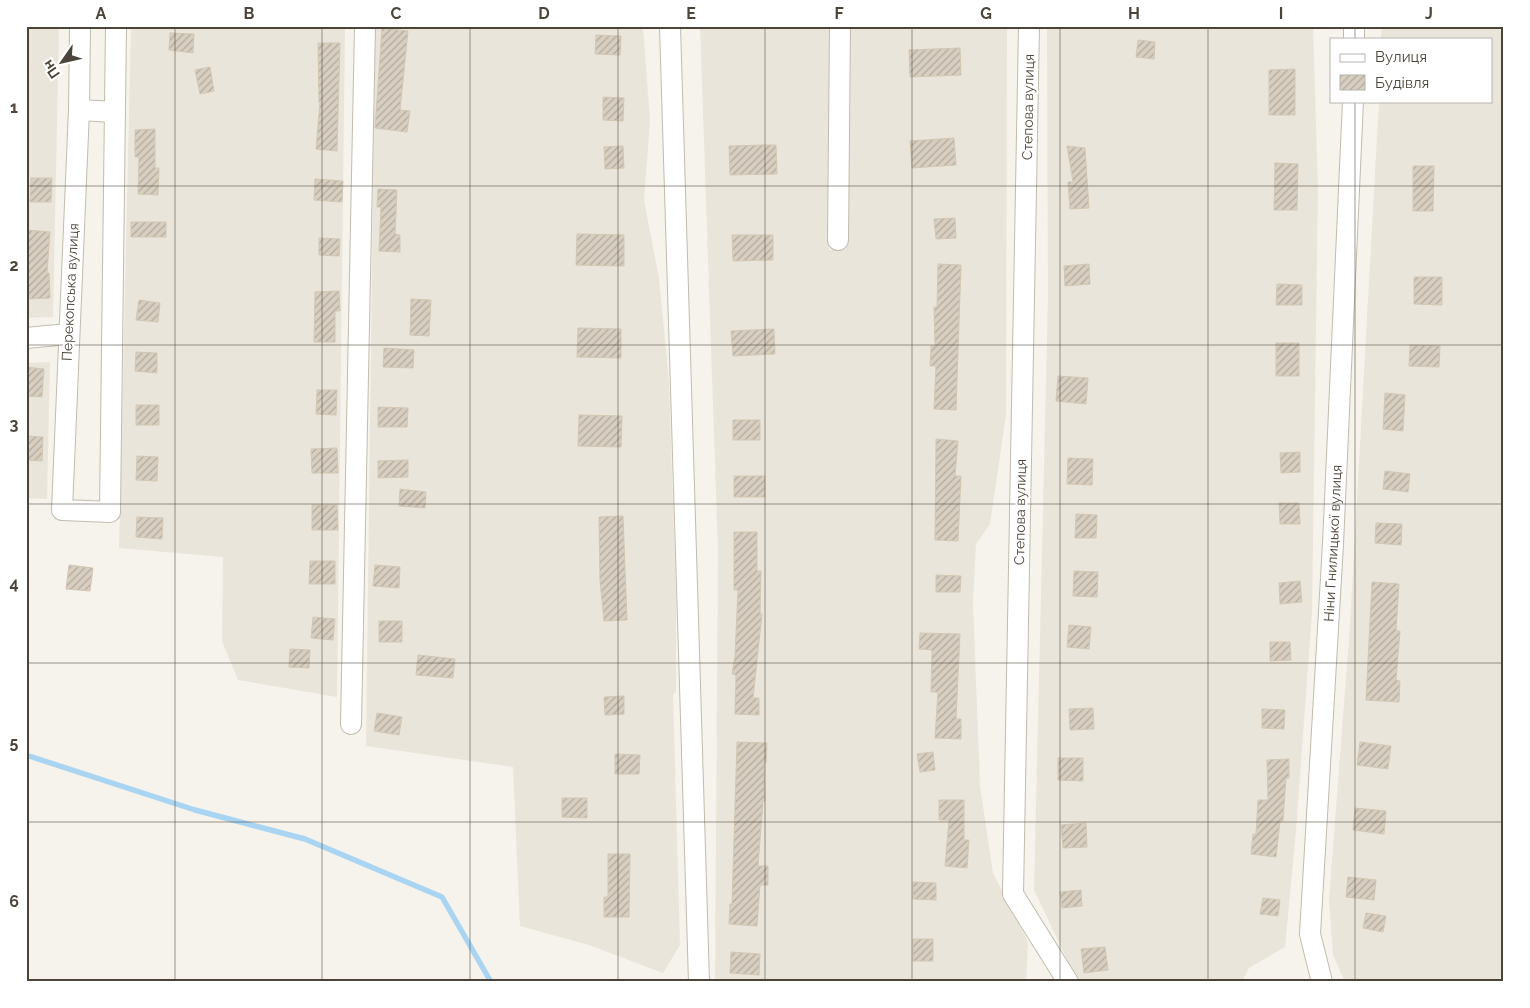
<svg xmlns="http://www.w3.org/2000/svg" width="1530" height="1008" font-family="Raleway,sans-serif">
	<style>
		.residential { fill: #eae5da }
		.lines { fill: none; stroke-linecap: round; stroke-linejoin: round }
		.stream { stroke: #a9d4f2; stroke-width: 5.5 }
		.building { fill: url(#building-hatch); stroke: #d3c7b4 }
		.minor-casing { stroke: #c2bbae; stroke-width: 22 }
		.minor { stroke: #fff; stroke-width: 20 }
		.grid { fill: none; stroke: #4b4439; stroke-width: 1; stroke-opacity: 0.55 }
		.labels { text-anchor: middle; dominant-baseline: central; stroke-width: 4.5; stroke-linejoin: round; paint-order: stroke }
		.street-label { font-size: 14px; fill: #4b4439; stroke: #fff }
		.neatline { fill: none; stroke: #4b4439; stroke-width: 2 }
		.grid-label { font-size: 16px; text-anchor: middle; font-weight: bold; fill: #4b4439 }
	</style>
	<defs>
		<pattern id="building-hatch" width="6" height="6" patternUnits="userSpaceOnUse" patternTransform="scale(1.25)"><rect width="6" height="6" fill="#d8cfc1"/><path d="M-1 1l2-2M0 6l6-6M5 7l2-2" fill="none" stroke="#b1aa9e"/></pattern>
	</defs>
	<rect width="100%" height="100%" fill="#f6f3ec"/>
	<!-- residential -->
	<path class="residential" d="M 26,26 L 59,26 L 53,317 L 26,318 Z
		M 131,26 L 345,26 L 337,697 L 238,680 L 222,641 L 223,557 L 119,548 Z
		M 375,26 L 643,26 L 650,121 L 644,200 L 659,278 L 669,383 L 676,596 L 676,692 L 673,694 L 680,945 L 663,973 L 589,945 L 520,926 L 513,767 L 366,746 Z
		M 700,26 L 832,26 L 832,178 L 829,250 L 846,249 L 847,26 L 1007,26 L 1006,415 L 990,524 L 976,544 L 973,602 L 980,786 L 993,873 L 1028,942 L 1026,982 L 717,982 L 715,980 L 718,551 Z
		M 1047,26 L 1313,26 L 1318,188 L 1312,612 L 1296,831 L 1285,947 L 1249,968 L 1242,982 L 1078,982 L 1034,890 L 1048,297 Z
		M 1382,26 L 1504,26 L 1504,982 L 1345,982 L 1333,955 L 1329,900 L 1350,625 L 1379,101 L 1491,101 L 1491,39 L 1381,39 Z
		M 50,362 L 47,499 L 26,498 L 26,363 Z"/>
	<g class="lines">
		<!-- stream -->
		<path class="stream" d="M 26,755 L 195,810 L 305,839 L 442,897 L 491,982"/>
	</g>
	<!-- building -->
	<path class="building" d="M 382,28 L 408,31 L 400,110 L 410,111 L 407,132 L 375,128 Z
		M 170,33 L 194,34 L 193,53 L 169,50 Z
		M 596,35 L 621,36 L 620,55 L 595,54 Z
		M 1138,40 L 1155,42 L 1154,59 L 1136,57 Z
		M 318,43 L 340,43 L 337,151 L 316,149 L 320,102 L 319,102 Z
		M 960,48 L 961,75 L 910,77 L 909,50 Z
		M 210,67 L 214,91 L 200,94 L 195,70 Z
		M 1295,69 L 1295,115 L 1269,115 L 1269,70 Z
		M 603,97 L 624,98 L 623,121 L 603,120 Z
		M 155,129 L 155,168 L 159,168 L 158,195 L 138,194 L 139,157 L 135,157 L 135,130 Z
		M 954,138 L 956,165 L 912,168 L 910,141 Z
		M 764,145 L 776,145 L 777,174 L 730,175 L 729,146 Z
		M 623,146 L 624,168 L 605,169 L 604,147 Z
		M 1067,146 L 1085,148 L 1089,208 L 1070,209 L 1068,182 L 1073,182 Z
		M 1275,163 L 1298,164 L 1297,210 L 1274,210 Z
		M 1413,166 L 1434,166 L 1433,211 L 1413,211 Z
		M 31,178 L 52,178 L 51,202 L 30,202 Z
		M 315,179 L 343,181 L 342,202 L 314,200 Z
		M 378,189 L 397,190 L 395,234 L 400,235 L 400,252 L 379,251 L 381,207 L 377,207 Z
		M 955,218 L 956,238 L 936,239 L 934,219 Z
		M 131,222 L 166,222 L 166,237 L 131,237 Z
		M 27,230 L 50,232 L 47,273 L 49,273 L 50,298 L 28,299 Z
		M 577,234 L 624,235 L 624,266 L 576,265 Z
		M 732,235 L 773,235 L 773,260 L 733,261 Z
		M 319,238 L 340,239 L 339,256 L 319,255 Z
		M 938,264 L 961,265 L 956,410 L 934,409 L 936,366 L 930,366 L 931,346 L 935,346 L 934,307 L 937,307 Z
		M 1089,264 L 1090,284 L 1065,286 L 1064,266 Z
		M 1414,277 L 1442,277 L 1442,305 L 1414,304 Z
		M 1277,284 L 1302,285 L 1302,305 L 1276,305 Z
		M 339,291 L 340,311 L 335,311 L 335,342 L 314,342 L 315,292 Z
		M 411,299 L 431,300 L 429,336 L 410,335 Z
		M 139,300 L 160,303 L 158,322 L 136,320 Z
		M 578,328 L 621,329 L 621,358 L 577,357 Z
		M 774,329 L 775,354 L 733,356 L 731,331 Z
		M 1276,343 L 1299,343 L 1299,376 L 1276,376 Z
		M 1410,345 L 1440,346 L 1439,367 L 1409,366 Z
		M 384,348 L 414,350 L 413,368 L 383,367 Z
		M 136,352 L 157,353 L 157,373 L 135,371 Z
		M 26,367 L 44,369 L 42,397 L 26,396 Z
		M 1058,376 L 1088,378 L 1086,404 L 1056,401 Z
		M 317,390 L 337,390 L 336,415 L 316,414 Z
		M 1385,393 L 1405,395 L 1403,431 L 1383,429 Z
		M 136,405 L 159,405 L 159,425 L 136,425 Z
		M 378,407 L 408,408 L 407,427 L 378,427 Z
		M 579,415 L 622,416 L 621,447 L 578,446 Z
		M 733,420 L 760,420 L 760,440 L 733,440 Z
		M 26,436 L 43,437 L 42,461 L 26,460 Z
		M 936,439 L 958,441 L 955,476 L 961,476 L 958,541 L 935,540 Z
		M 337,448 L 338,473 L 312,473 L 311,449 Z
		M 1300,452 L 1300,472 L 1281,473 L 1280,453 Z
		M 137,456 L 158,457 L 157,481 L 136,480 Z
		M 1068,458 L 1093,459 L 1092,485 L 1067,484 Z
		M 408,460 L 408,477 L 378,478 L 378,461 Z
		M 1385,471 L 1410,474 L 1408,492 L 1383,489 Z
		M 734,476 L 765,476 L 765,497 L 734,497 Z
		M 400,489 L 426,492 L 425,508 L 399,506 Z
		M 1279,503 L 1299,503 L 1300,524 L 1280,524 Z
		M 312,505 L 337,505 L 338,530 L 312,530 Z
		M 1076,514 L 1097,515 L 1096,538 L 1075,538 Z
		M 623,516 L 627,620 L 604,621 L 600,580 L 599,517 Z
		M 137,517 L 163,518 L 162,539 L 136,537 Z
		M 1376,523 L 1402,524 L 1401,545 L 1375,543 Z
		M 734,532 L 757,532 L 757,571 L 761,571 L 760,613 L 762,614 L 753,698 L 759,698 L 759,715 L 735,714 L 736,675 L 732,674 L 735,656 L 738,590 L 734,590 Z
		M 310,561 L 335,561 L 335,584 L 309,584 Z
		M 69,565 L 93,568 L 90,591 L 66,589 Z
		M 375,565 L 400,567 L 399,588 L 373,586 Z
		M 1074,571 L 1098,572 L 1097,597 L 1073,596 Z
		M 936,575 L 961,576 L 960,592 L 936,592 Z
		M 1300,581 L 1302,602 L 1280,604 L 1279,583 Z
		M 1372,582 L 1399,584 L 1396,631 L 1400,631 L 1396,680 L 1400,681 L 1399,702 L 1366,700 Z
		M 313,617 L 335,619 L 333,640 L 311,638 Z
		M 379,621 L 402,621 L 402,642 L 379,642 Z
		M 1069,625 L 1091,627 L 1089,649 L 1067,647 Z
		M 920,633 L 960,634 L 956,719 L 961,719 L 961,739 L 935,738 L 938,692 L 931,692 L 932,650 L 919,649 Z
		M 1270,642 L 1290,642 L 1291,660 L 1270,661 Z
		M 290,649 L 310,650 L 309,668 L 289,667 Z
		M 418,655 L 455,659 L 453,678 L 416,675 Z
		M 624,696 L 624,714 L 605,715 L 604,697 Z
		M 1093,708 L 1094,729 L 1070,730 L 1069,709 Z
		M 1262,709 L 1285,710 L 1284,729 L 1262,728 Z
		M 377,713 L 402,717 L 399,735 L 374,731 Z
		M 737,742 L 767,743 L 766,763 L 764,763 L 765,801 L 763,801 L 758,866 L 768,866 L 768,885 L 760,885 L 757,926 L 729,924 L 730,904 L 732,904 Z
		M 1360,742 L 1391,746 L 1388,769 L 1357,765 Z
		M 933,752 L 935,770 L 920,772 L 917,754 Z
		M 615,754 L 640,755 L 639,774 L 615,774 Z
		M 1058,758 L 1083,758 L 1083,781 L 1058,780 Z
		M 1289,759 L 1289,778 L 1286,778 L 1283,821 L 1280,821 L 1276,857 L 1251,854 L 1253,834 L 1256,834 L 1258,800 L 1268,800 L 1267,760 Z
		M 562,798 L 587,798 L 587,818 L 562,817 Z
		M 939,800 L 964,800 L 964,840 L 969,840 L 967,868 L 945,866 L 949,820 L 939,820 Z
		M 1355,808 L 1386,811 L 1384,834 L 1353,830 Z
		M 1086,823 L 1087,847 L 1063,848 L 1061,825 Z
		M 608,854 L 630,854 L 629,917 L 604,917 L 604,897 L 608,897 Z
		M 1348,877 L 1376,880 L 1374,900 L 1346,897 Z
		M 913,882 L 936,883 L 936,900 L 913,899 Z
		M 1081,890 L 1082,906 L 1062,908 L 1060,892 Z
		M 1263,898 L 1280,900 L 1278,916 L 1260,914 Z
		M 1366,913 L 1386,916 L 1383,932 L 1363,928 Z
		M 913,939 L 933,939 L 933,961 L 913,961 Z
		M 1105,947 L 1108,970 L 1084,973 L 1081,949 Z
		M 731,952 L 760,954 L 759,975 L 730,973 Z"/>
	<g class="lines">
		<defs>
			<g id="minor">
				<path d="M 80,26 L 79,110 L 62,510 L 110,512 L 116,26"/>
				<path d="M 670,26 L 699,982"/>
				<path d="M 1029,26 L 1013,894 L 1068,982"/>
				<path d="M 1354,26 L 1354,39"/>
				<path d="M 79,110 L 115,112"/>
				<path d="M 838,240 L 840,26"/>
				<path d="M 26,338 L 68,334"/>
				<path d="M 351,724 L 365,26"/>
				<path id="s1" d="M 1322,982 L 1310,934 L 1333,544 L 1353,101"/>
			</g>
		</defs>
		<!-- minor casing -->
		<use href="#minor" class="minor-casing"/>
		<!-- minor -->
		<use href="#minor" class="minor"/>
	</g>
	<!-- grid -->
	<path class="grid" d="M 175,26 L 175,982M 322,26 L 322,982M 470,26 L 470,982M 618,26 L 618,982M 765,26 L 765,982M 912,26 L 912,982M 1060,26 L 1060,982M 1208,26 L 1208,982M 1355,26 L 1355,39M 1355,101 L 1355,982M 26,186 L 1504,186M 26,345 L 1504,345M 26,504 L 1504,504M 26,663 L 1504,663M 26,822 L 1504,822"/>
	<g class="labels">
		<!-- street labels -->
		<g class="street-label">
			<text transform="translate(1028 107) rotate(-89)">Степова вулиця</text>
			<text transform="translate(70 292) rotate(-87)">Перекопська вулиця</text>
			<text transform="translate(1020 512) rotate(-89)">Степова вулиця</text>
			<text stroke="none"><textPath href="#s1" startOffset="441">Ніни Гнилицької вулиця</textPath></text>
		</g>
	</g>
	<!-- border -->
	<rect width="1530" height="1008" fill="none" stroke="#ffffff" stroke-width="55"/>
	<!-- legend -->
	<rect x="1330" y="38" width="162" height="65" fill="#ffffff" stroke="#b7b4b0"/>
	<rect x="1340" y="54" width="25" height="8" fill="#ffffff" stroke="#b7b4b0"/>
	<text x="1375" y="62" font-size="15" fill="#4b4439">Вулиця</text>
	<rect x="1340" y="75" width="25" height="15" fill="url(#building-hatch)" stroke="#b7b4b0"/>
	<text x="1375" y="88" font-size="15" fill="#4b4439">Будівля</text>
	<!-- north arrow -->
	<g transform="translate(62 62) rotate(236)" stroke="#ffffff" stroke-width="4" paint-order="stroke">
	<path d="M0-4L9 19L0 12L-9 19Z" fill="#4b4439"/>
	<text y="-8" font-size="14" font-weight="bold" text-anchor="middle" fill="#4b4439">Пн</text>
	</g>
	<rect x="28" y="28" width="1474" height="952" class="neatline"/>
	<g class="grid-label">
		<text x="101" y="19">A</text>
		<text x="249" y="19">B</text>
		<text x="396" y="19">C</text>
		<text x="544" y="19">D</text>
		<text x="691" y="19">E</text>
		<text x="839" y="19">F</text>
		<text x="986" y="19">G</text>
		<text x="1134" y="19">H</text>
		<text x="1281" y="19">I</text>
		<text x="1429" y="19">J</text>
		<text x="14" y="113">1</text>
		<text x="14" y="271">2</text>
		<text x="14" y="430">3</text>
		<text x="14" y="589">4</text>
		<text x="14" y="748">5</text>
		<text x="14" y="907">6</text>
	</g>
</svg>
